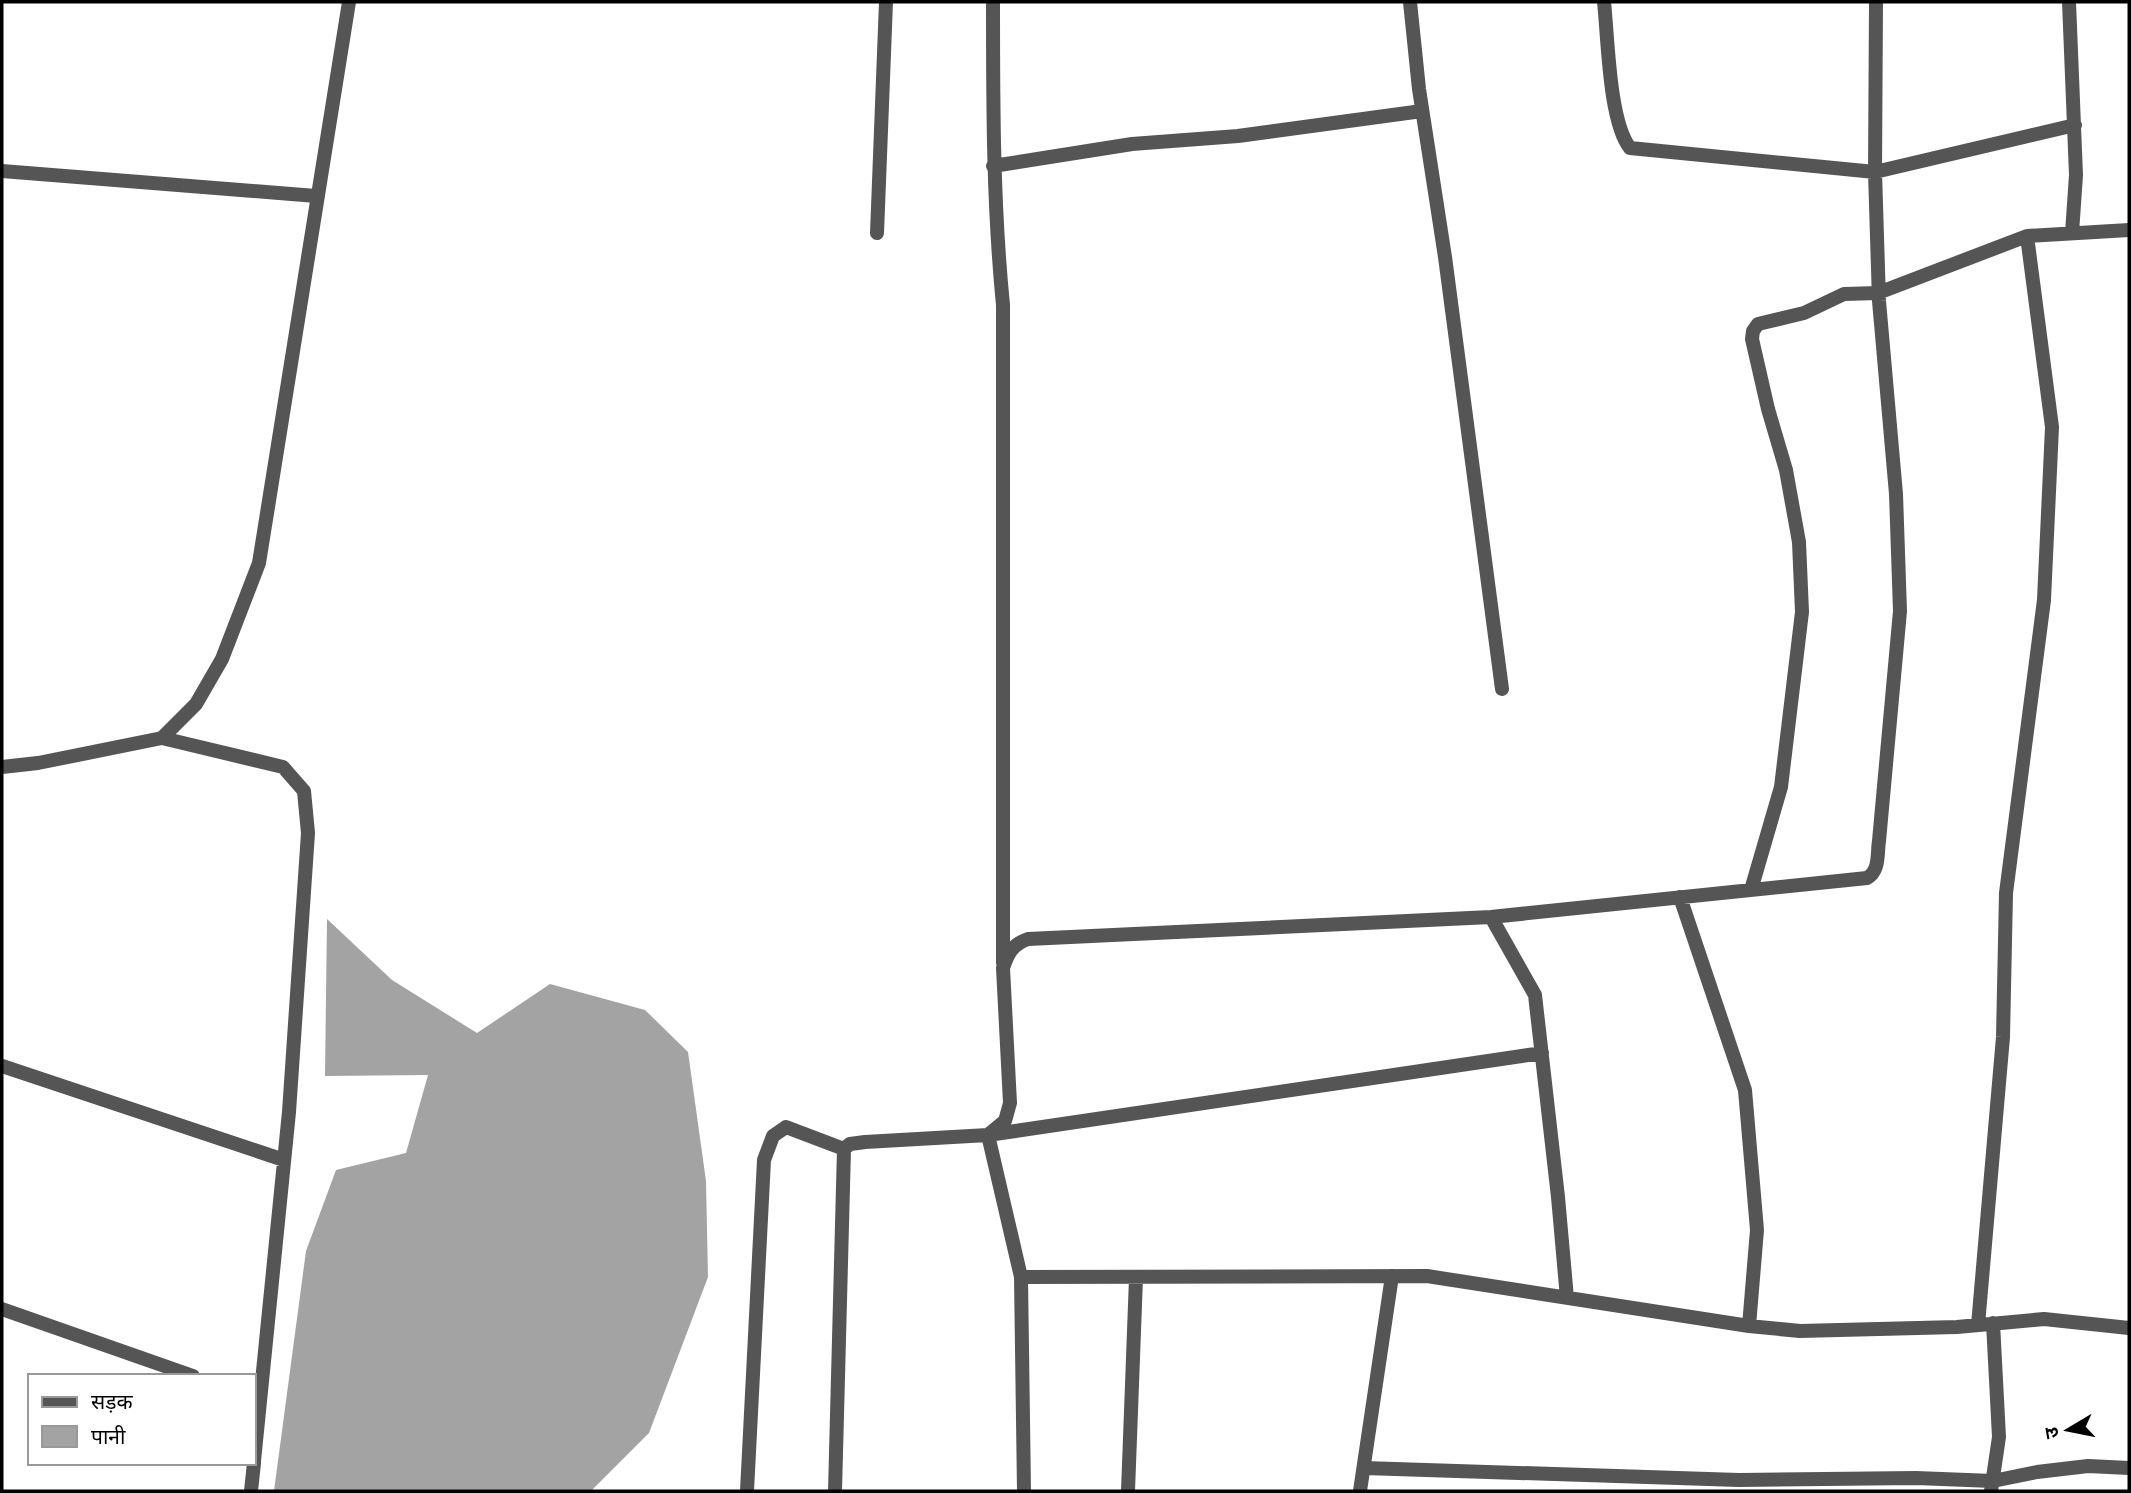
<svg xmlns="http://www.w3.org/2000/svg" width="2131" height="1493" font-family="'Source Sans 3','Noto Sans Devanagari',sans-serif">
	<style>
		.water { fill: #a3a3a3 }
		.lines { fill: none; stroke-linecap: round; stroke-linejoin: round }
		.minor { stroke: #555; stroke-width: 14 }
		.tertiary { stroke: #555; stroke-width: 14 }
	</style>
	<rect width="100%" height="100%" fill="#fff"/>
	<!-- water -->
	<path class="water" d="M 327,919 L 392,980 L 477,1033 L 550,984 L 645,1010 L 688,1052 L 706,1181 L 708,1277 L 649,1433 L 591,1491 L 274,1491 L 306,1251 L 336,1170 L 406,1153 L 428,1075 L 325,1076 Z"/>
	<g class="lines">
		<!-- minor -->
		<path class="minor" d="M 993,2 C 993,103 993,204 1003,305 L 1003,963
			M 1410,2 L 1419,89 L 1445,257 L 1502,689
			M 1604,2 C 1608,38 1609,122 1630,148 L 1875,172 L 2075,125
			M 2069,2 L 2076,175 L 2072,233
			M 993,166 L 1132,144 L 1238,136 L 1422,111
			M 2,171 L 316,196
			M 877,233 L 886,2
			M 2027,236 L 2129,230
			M 162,738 L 283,767 L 304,791 L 308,833 L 289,1112 L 254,1461
			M 1751,890 L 1781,787 L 1802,612 L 1799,542 L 1786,470 L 1768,409 L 1752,339 L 1753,331 L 1758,324 L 1804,313 L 1844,294 L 1878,293 L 2027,236 L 2052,427 L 2044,600 L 2006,893 L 2003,1037 L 1978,1325
			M 1680,897 L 1745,1090 L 1757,1230 L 1749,1326
			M 1491,917 L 1535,995 L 1558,1197 L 1567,1298
			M 2,1066 L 284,1160
			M 1021,1277 L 1427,1276 L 1749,1326 L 1800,1331 L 1957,1327 L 2044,1319 L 2129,1328
			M 2,1309 L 193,1376
			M 1364,1468 L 1739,1480 L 1916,1478 L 1993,1481 L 2037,1472 L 2088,1466 L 2129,1468
			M 251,1491 L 254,1463
			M 747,1491 L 764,1160 L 773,1136 L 786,1127 L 844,1149
			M 835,1491 L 844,1149 L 850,1144 L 865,1142 L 988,1135 L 1005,1121 L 1010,1103 L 1003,968 C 1008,953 1012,945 1028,939 L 1491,917 L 1867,878 C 1880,871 1877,853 1879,841 L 1900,611 L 1896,494 L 1879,301 L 1875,172 L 1876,2
			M 1024,1491 L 1021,1277 L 988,1135 L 1542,1053
			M 1128,1491 L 1136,1278
			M 1360,1491 L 1392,1276
			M 1991,1491 L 1999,1437 L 1993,1323"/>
		<!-- tertiary -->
		<path class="tertiary" d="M 2,767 L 38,763 L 162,738 L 196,704 L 222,659 L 259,563 L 349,2"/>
	</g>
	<!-- border -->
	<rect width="2131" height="1493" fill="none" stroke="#000000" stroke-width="7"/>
	<!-- legend -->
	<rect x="28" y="1374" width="228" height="91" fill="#ffffff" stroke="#999999" stroke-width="2"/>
	<rect x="42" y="1397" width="35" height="10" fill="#555555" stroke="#999999" stroke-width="2"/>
	<text x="91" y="1409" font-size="21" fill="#000000">सड़क</text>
	<rect x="42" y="1426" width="35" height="21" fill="#a3a3a3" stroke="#999999" stroke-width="2"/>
	<text x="91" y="1444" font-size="21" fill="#000000">पानी</text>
	<!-- north arrow -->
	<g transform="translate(2068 1430) rotate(260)" stroke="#ffffff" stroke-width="5" paint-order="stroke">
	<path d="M0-5L12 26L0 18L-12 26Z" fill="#000000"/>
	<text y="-10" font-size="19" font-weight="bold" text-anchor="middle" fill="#000000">उ</text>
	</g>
</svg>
